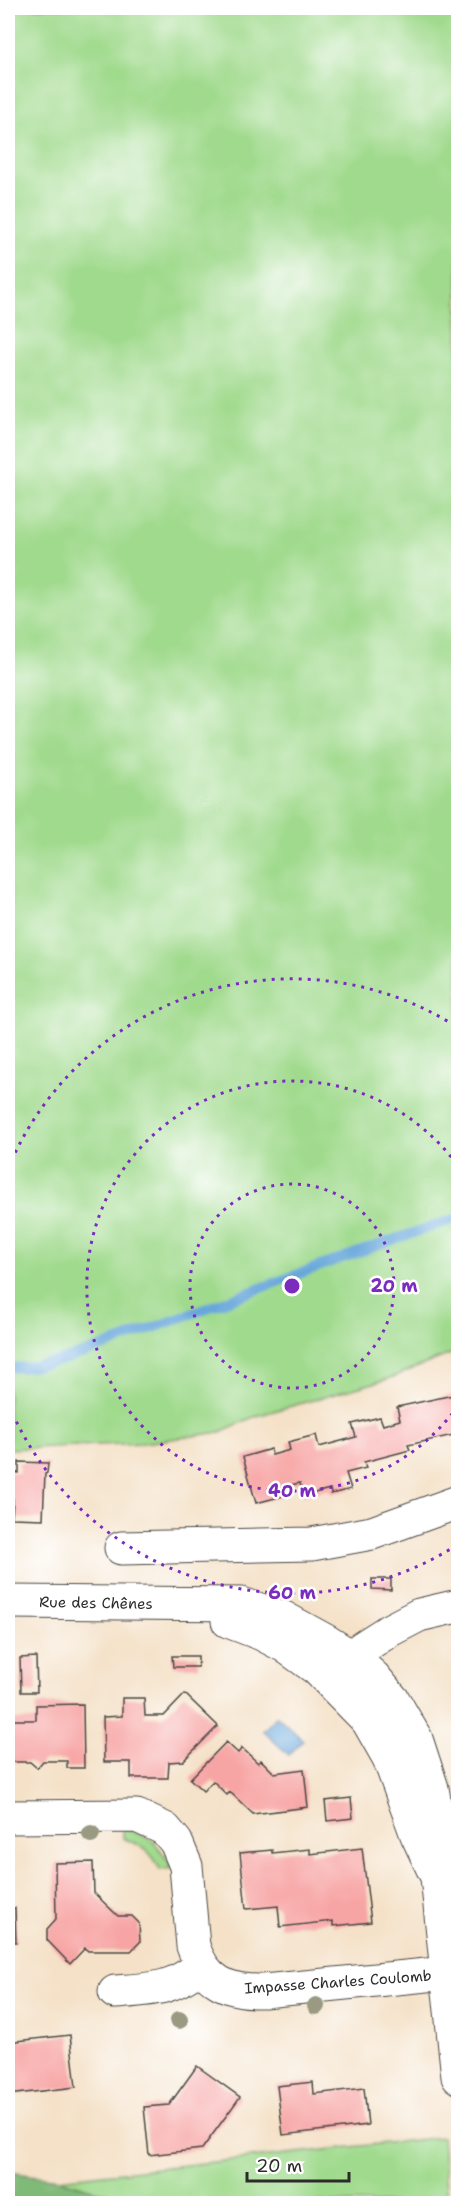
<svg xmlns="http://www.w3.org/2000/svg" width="466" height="2211" font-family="'Shantell Sans',sans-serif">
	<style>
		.green { fill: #a0da8d; stroke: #66825c; stroke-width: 1.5 }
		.forest { fill: #80ba78; stroke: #567252; stroke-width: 1.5 }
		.water { fill: #69a7db; stroke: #4a6983; stroke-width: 1.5 }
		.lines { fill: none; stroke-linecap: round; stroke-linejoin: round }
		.stream { stroke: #69a7db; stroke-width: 10 }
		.building { fill: #f7a5a4 }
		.street-casing { stroke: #494642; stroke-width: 35 }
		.secondary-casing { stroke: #494642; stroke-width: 35 }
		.street { stroke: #fff; stroke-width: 33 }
		.secondary { stroke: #fff; stroke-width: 33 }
		.tree { fill: #999a81 }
		.ring { fill: none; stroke: #7b2cbf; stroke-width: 3; stroke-dasharray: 3 6 }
		.labels { text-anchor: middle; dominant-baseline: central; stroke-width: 5; stroke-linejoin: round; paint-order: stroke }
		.street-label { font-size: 15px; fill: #2b2b2b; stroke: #fff }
		.centre { fill: #7b2cbf; stroke: #fff; stroke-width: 3 }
		.ring-label { font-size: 18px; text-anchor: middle; font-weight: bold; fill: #7b2cbf; stroke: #fff; stroke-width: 5; stroke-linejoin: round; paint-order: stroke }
	</style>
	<rect width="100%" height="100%" fill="#fff"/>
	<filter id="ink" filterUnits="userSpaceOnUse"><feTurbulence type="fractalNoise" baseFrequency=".0167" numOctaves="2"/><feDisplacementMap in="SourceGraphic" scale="12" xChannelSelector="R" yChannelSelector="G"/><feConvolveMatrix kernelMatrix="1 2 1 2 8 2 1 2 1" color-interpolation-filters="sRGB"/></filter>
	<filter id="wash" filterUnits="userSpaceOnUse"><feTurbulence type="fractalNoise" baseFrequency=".008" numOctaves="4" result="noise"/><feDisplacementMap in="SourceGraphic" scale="24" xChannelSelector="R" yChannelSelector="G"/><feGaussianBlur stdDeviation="1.35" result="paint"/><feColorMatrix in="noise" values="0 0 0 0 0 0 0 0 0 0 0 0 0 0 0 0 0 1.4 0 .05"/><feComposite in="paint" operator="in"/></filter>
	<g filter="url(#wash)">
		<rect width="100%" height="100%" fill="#f4e1c7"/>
		<!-- green -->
		<path class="green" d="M 8,8 L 458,8 L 458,1351 L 388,1379 L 256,1416 L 220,1432 L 143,1443 L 8,1449 Z
			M 123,1828 C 153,1838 156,1841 172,1868 L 160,1870 C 153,1852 141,1845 123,1838 Z
			M 442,2137 L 447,2203 L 138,2203 L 58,2179 Z"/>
		<!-- forest -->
		<path class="forest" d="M 8,2172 L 58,2179 L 138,2203 L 8,2203 Z"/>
		<!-- water -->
		<path class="water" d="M 277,1716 L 303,1740 L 289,1755 L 263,1731 Z"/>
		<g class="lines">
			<!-- stream -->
			<path class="stream" d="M 8,1367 C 47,1372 121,1339 161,1325 C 260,1289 358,1250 458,1218"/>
		</g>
		<g id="blocks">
			<!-- building -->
			<path class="building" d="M 453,1395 L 456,1408 L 458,1407 L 458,1434 L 408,1445 L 410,1450 L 364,1462 L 366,1468 L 346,1473 L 351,1489 L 331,1494 L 330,1489 L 303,1496 L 300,1483 L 281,1487 L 283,1496 L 256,1503 L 243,1457 L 271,1449 L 272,1455 L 290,1450 L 288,1442 L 316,1435 L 319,1447 L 356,1437 L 352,1424 L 380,1417 L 383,1425 L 400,1420 L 397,1407 Z
				M 19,1462 L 48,1463 L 47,1473 L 45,1474 L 43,1519 L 12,1518 L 13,1499 L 8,1499 L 8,1472 L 19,1473 Z
				M 372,1579 L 391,1579 L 391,1590 L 372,1589 Z
				M 172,1656 L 198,1656 L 198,1667 L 173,1667 Z
				M 36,1657 L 37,1692 L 21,1692 L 20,1658 Z
				M 185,1694 L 218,1726 L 183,1761 L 169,1762 L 168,1778 L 131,1778 L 131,1762 L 104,1762 L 103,1717 L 122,1716 L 122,1698 L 144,1698 L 145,1716 L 164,1716 Z
				M 83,1704 L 84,1768 L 67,1768 L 67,1761 L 43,1761 L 37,1768 L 30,1762 L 8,1762 L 8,1720 L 36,1720 L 36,1705 Z
				M 226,1742 L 238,1753 L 242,1748 L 258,1763 L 261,1760 L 274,1773 L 304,1769 L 308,1807 L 253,1814 L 230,1792 L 227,1795 L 213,1781 L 203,1791 L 190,1779 Z
				M 351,1798 L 353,1818 L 327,1821 L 325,1801 Z
				M 362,1848 L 371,1922 L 333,1926 L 333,1921 L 280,1927 L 278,1906 L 246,1909 L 240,1853 L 272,1850 L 272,1853 L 310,1849 L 310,1854 Z
				M 93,1862 L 94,1893 L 118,1916 L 132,1916 L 139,1923 L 140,1942 L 131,1951 L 88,1951 L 85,1948 L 70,1964 L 47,1940 L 47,1929 L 56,1919 L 55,1863 Z
				M 8,1908 L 15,1908 L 16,1942 L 8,1942 Z
				M 70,2035 L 76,2087 L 8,2095 L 8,2042 Z
				M 197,2066 L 240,2097 L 202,2149 L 149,2155 L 144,2107 L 169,2105 Z
				M 313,2082 L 314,2094 L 364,2088 L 368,2125 L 283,2135 L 277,2086 Z"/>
		</g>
	</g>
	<g filter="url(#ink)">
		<use href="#blocks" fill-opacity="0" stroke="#494642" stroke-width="1.5"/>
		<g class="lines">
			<defs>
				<path id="street" d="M 121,1548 L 312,1544 L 372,1533 L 458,1502
					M 368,1721 L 364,1699 L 350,1675 L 353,1658 L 362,1648 L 390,1630 L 419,1615 L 458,1606
					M 8,1817 L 137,1816 L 165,1829 L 176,1842 L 186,1866 L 193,1946 C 205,1982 228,1992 264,1991 L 447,1973
					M 115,1992 C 154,1989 170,1990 201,1966"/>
				<path id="secondary" d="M 8,1602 L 242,1604 L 284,1618 L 326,1641 L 353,1658 L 374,1677 L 394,1701 L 416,1739 L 432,1788 L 439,1829 L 437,1877 L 458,2077
					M 228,1621 L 262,1634 L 285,1646 L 317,1669 L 368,1721 L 389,1758 L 417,1835 L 435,1873"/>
			</defs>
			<!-- street casing -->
			<use href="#street" class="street-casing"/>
			<!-- secondary casing -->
			<use href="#secondary" class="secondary-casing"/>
			<!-- street -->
			<use href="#street" class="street"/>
			<!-- secondary -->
			<use href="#secondary" class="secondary"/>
		</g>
		<!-- trees -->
		<g class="tree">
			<circle cx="91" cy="1834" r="9"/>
			<circle cx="316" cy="2006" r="9"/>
			<circle cx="179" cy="2020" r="9"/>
		</g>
	</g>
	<!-- distance rings -->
	<g class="ring">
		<circle cx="292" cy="1286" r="102"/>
		<path d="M458 1406A205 205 0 1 1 458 1166"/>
		<path d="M457 1545A307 307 0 0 1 8 1403M8 1169A307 307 0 0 1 457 1027"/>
	</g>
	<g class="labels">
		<!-- street labels -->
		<g class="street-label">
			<text transform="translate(96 1603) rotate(1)">Rue des Chênes</text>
			<text transform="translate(338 1982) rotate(-4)">Impasse Charles Coulomb</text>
		</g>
	</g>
	<circle cx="292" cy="1286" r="9" class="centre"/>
	<g class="ring-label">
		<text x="394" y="1292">20 m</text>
		<text x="292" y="1497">40 m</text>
		<text x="292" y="1599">60 m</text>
	</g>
	<!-- margin -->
	<rect width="466" height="2211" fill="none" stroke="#fff" stroke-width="30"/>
	<!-- scale -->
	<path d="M247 2172v9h102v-9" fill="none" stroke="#2b2b2b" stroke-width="3"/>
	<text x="256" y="2172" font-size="18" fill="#2b2b2b" stroke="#ffffff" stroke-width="4.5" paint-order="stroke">20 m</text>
</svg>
